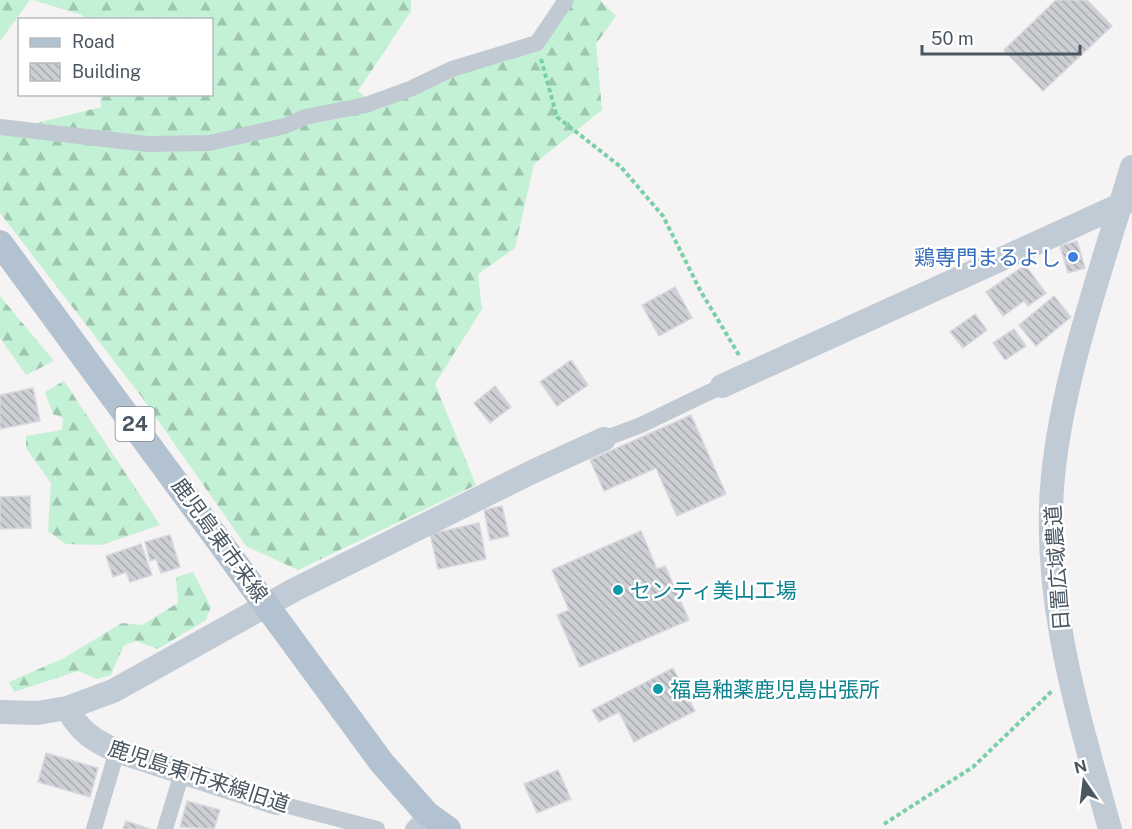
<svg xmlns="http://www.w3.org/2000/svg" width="1132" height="829" font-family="'Public Sans','Noto Sans JP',sans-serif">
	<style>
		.forest { fill: url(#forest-firs) }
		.building { fill: url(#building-back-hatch); stroke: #d7d9de; stroke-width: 1.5 }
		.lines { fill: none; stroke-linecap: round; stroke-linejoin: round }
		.path { stroke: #7ad0a6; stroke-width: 4; stroke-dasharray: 4.5 3; stroke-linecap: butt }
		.street { stroke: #c1cad2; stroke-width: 16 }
		.secondary { stroke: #c1cbd6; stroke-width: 24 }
		.primary { stroke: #b3c2d1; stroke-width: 26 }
		.shop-dot { fill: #3f7fe0; stroke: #fff; stroke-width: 2 }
		.culture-dot { fill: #0f9aa8; stroke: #fff; stroke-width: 2 }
		.labels { text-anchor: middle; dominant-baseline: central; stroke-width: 5; stroke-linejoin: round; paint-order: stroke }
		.shield { fill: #fff; stroke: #808990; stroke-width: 1.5 }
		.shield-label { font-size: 20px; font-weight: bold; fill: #4a5661 }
		.shop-label { font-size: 21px; fill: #366cbe; stroke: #fff; text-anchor: end }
		.street-label { font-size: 21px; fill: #4a5661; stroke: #fff }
		.culture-label { font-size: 21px; fill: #0d838f; stroke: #fff; text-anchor: start }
	</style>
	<defs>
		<pattern id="forest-firs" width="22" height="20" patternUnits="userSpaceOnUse" patternTransform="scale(1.5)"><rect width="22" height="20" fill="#c3f1d5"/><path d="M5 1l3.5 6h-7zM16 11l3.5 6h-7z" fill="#a0c6b0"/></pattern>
		<pattern id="building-back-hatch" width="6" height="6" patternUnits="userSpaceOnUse" patternTransform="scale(1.5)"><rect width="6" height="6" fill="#cdcfd5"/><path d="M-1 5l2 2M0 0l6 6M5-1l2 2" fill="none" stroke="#a8abb0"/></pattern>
	</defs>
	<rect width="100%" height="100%" fill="#f5f3f3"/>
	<!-- forest -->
	<path class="forest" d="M 0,0 L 30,0 L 0,41 Z
		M 33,0 L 411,0 L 411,11 L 358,91 L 379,109 L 445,81 L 528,41 L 568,0 L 600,0 L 616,16 L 596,44 L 602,110 L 534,164 L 515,248 L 478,274 L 482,309 L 435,384 L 476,485 L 298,570 L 246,546 L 141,396 L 0,213 L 0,132 L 101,107 L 100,95 L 212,94 L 212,20 L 85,19 L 82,15 Z
		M 0,296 L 54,361 L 26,375 L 0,338 Z
		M 64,381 L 160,525 L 101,545 L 66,544 L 48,531 L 51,483 L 26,448 L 26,436 L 62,430 L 63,418 L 53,414 L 45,392 Z
		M 193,572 L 211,607 L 206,620 L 158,649 L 136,641 L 123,646 L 111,675 L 97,679 L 78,671 L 14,692 L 9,682 L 64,658 L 122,623 L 142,625 L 178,603 L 176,577 Z"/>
	<!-- building -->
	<path class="building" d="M 1056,0 L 1087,0 L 1112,26 L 1043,91 L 1004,50 Z
		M 1077,241 L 1085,268 L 1068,273 L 1060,246 Z
		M 1025,265 L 1046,293 L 1028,306 L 1024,301 L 1003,316 L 986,292 Z
		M 675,287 L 692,318 L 659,336 L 642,305 Z
		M 1054,296 L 1071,317 L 1036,346 L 1019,325 Z
		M 975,314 L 987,330 L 963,348 L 950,332 Z
		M 1014,329 L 1026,346 L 1005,360 L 993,343 Z
		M 571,360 L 588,385 L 557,406 L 540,382 Z
		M 495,386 L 511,407 L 490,423 L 474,403 Z
		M 33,388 L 40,421 L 0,429 L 0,395 Z
		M 691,415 L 726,494 L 677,516 L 656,468 L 604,491 L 590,460 Z
		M 30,496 L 31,528 L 0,529 L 0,497 Z
		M 502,506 L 509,536 L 490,540 L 484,510 Z
		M 479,523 L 486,559 L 438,569 L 430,534 Z
		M 641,531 L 657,569 L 665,566 L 689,620 L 580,667 L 557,615 L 569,610 L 552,570 Z
		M 170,535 L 180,567 L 161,573 L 156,559 L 150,561 L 145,542 Z
		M 141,544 L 152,575 L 130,582 L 126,572 L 113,577 L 106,556 Z
		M 673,668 L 695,711 L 634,742 L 619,712 L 599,722 L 592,710 Z
		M 46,753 L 98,768 L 90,797 L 38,782 Z
		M 558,770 L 571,799 L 537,813 L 524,784 Z
		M 187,801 L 220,810 L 214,829 L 180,827 Z
		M 126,821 L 150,829 L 123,829 Z"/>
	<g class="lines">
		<!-- path -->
		<path class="path" d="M 541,59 L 557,117 L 621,167 L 663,216 L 700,290 L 739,355
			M 884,824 L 973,767 L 1052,691"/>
		<!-- street -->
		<path class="street" d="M 0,127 L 148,144 L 209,143 L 285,126 L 305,117 L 366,105 L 410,89 L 452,69 L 537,43 L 566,0
			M 604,439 L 641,425 L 722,386
			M 277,803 L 377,829
			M 94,829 L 117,751
			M 165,829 L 182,773
			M 413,829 L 427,814"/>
		<!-- secondary -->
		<path class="secondary" d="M 722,386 L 1129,201
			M 67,708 C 79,731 94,741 117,751 L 277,803
			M 0,712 L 37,713 L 67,708 L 113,691 L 294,590 L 532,472 L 604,439
			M 1110,829 C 1078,714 1041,597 1053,476 C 1063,375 1103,264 1132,167"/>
		<!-- primary -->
		<path class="primary" d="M 0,243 L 382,763 L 427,814 L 448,829"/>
	</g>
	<!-- markers -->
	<circle class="shop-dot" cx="1073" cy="257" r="6"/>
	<g class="culture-dot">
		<circle cx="618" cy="590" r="6"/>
		<circle cx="658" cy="689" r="6"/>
	</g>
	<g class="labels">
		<!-- shield labels -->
		<rect class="shield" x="115.5" y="407" width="39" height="34" rx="4.5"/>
		<g class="shield-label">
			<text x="135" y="424">24</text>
		</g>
		<!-- shop labels -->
		<g class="shop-label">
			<text x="1061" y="257">鶏専門まるよし</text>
		</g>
		<!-- street labels -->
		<g class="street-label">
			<text transform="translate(220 540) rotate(54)">鹿児島東市来線</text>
			<text transform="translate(1057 568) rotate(-94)">日置広域農道</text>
			<text transform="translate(199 776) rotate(18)">鹿児島東市来線旧道</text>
		</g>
		<!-- culture labels -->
		<g class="culture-label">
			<text x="630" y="590">センティ美山工場</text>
			<text x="670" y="689">福島釉薬鹿児島出張所</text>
		</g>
	</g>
	<!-- legend -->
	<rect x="18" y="18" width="195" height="78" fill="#ffffff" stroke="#b7bbc0" stroke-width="1.5"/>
	<rect x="30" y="38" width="30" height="9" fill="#b3c2d1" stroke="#b7bbc0" stroke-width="1.5"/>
	<text x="72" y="48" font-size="18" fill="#4a5661">Road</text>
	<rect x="30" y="63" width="30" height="18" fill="url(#building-back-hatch)" stroke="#b7bbc0" stroke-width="1.5"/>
	<text x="72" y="78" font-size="18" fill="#4a5661">Building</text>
	<!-- north arrow -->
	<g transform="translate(1084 781) rotate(346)" stroke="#ffffff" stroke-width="4.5" paint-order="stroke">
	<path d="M0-4.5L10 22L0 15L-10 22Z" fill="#4a5661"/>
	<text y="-9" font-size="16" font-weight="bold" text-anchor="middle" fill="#4a5661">N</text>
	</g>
	<!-- scale -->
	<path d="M922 45v9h158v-9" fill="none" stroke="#4a5661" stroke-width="3"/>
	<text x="931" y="45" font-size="18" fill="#4a5661" stroke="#ffffff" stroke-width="4.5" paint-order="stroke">50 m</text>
</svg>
